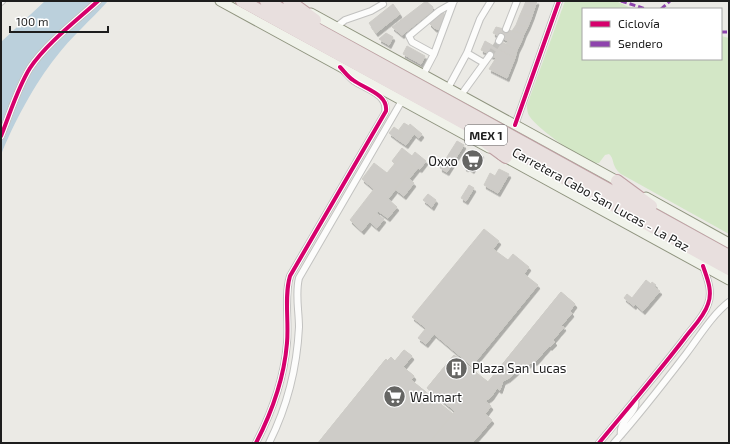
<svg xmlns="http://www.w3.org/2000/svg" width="730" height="444" font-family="'Exo 2',sans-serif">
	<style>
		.grass { fill: #d3e7c6 }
		.water { fill: #bbd0dc }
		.building { fill: #ceccc8; stroke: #ceccc7; filter: url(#shadow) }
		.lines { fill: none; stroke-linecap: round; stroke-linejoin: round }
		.street-tunnel { stroke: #c2c1bd; stroke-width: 6; stroke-dasharray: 6 3; stroke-linecap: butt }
		.street-casing { stroke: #c2c2c0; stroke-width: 8 }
		.secondary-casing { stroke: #8f947f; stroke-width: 11 }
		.highway-casing { stroke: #be9fa3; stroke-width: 14 }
		.street { stroke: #fcfcfb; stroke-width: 6 }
		.secondary { stroke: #f0f2ea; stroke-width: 9 }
		.highway { stroke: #e8dfde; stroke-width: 12 }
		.quiet { stroke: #8e44ad; stroke-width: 3; stroke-dasharray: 6 3; stroke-linecap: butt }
		.cycleway-casing { stroke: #fff; stroke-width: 6 }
		.cycleway { stroke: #d6006c; stroke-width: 4 }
		.labels { text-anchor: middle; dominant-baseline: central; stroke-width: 3; stroke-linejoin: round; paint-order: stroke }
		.shield { fill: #fff; stroke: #616161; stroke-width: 1 }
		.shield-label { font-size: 12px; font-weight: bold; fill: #1d1d1d }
		.poi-label { font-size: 13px; fill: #1d1d1d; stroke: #fff; text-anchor: start }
		.street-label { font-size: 13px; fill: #1d1d1d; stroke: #fff }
	</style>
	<defs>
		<filter id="shadow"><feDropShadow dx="2" dy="3.5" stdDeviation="0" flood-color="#0004"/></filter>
	</defs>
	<rect width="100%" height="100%" fill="#ebeae5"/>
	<!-- grass -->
	<path class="grass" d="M 565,1 L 616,1 L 633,9 L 583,9 L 583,59 L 721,59 L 721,36 L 729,38 L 729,234 L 621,174 C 611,166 615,159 609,154 L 605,155 L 599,163 C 587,165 537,128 530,117 C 527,113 527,109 527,105 Z"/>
	<!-- water -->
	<path class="water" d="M 45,1 L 108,1 C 92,19 70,38 56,57 C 35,83 13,124 1,155 L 1,42 Z"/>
	<!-- building -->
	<path class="building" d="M 426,1 L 433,7 L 432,11 L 402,35 L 392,27 Z
		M 526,1 L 537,1 L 535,7 L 524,6 Z
		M 393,4 L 400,14 L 376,33 L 369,23 Z
		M 524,6 L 535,7 L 532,16 L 520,15 Z
		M 441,12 L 446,15 L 440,30 L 434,28 L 429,23 Z
		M 520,15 L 532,16 L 528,26 L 516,25 Z
		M 516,25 L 528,26 L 524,34 L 512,31 Z
		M 496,27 L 524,34 L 521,42 L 510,37 L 508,41 L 493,33 Z
		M 386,33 L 393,37 L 389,45 L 379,39 Z
		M 510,37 L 521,42 L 517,50 L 506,45 Z
		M 498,40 L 517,50 L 515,58 L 494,47 Z
		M 485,41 L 515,58 L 507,78 L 489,69 L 496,58 L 481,50 Z
		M 407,46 L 425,56 L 421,64 L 403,54 Z
		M 404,123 L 409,126 L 410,124 L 422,134 L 419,138 L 414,134 L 406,145 L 397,139 L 402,133 L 398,131 Z
		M 394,127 L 402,133 L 397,139 L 389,133 Z
		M 457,141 L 464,145 L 447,172 L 440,168 Z
		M 402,148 L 412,156 L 415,152 L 426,161 L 420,169 L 418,168 L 417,169 L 401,156 L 395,164 L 392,161 Z
		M 475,150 L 482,154 L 472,170 L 468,167 L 466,168 L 464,167 Z
		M 401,156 L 414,166 L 388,199 L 397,207 L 388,218 L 378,211 L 362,231 L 350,220 L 374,189 L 362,179 L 374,163 L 387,173 Z
		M 414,166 L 417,169 L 409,179 L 414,183 L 404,196 L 395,189 Z
		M 499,169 L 509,174 L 498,193 L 484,185 L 490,173 L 495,176 Z
		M 469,185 L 474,188 L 466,201 L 461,198 Z
		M 428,194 L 436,200 L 432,207 L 423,200 Z
		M 376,213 L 384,219 L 377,228 L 370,222 Z
		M 484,229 L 499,241 L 493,249 L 508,260 L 513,254 L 529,267 L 524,274 L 538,285 L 472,366 L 434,334 L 426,344 L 418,338 L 426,328 L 412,317 Z
		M 646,280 L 651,284 L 652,282 L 656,285 L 654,287 L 660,291 L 643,311 L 635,304 L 634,306 L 624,298 L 627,294 L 632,298 Z
		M 561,292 L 575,304 L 570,311 L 572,313 L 561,326 L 564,327 L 553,340 L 555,342 L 550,347 L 549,346 L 536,361 L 521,367 L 509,378 L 503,381 L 500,390 L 497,388 L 491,397 L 485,401 L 491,406 L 485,414 L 492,420 L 472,443 L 318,443 L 386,359 L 387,361 L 391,357 L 395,361 L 404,350 L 412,356 L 403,367 L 414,376 L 411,380 L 453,414 L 455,411 L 427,388 L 454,355 L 488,382 Z
		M 561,292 L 575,304 L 570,311 L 572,313 L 561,326 L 564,327 L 553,340 L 555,342 L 550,347 L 549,346 L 536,361 L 521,367 L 509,378 L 503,381 L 500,390 L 497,388 L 491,397 L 485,401 L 491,406 L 485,414 L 492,420 L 481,433 L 472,443 L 429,443 L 455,411 L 427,388 L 454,355 L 488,382 Z
		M 404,350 L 412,356 L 403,367 L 414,376 L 411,380 L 453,414 L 429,443 L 318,443 L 386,359 L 387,361 L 391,357 L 395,361 Z"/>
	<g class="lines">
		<!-- street-tunnel -->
		<path class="street-tunnel" d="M 490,55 L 499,41"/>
		<defs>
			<path id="street" d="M 1,2 L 2,1
				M 336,27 L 345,20 L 371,11 L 383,4
				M 506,29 L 517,1
				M 499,41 L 501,37
				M 467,53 L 484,63
				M 434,54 L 412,42 L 409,36 L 439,11 L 453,3 L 454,1
				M 423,75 L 434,54 L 453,3
				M 448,88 L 467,53 L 480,19 L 491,1
				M 461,95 L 490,55
				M 515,125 L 559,1
				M 1,136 C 10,114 17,89 30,68 C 46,44 76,21 98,1
				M 621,435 C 618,420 639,413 635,399
				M 256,443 C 272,412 284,379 287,343 C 289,322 284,296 290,276 L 385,113 C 389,94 366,89 354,81 C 350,78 347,74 344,71
				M 269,443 C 287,407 297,368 299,327 C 299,311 295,294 299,278 L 400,104 L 403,103 L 406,103
				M 599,443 C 628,408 657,374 684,339 C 692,328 704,317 708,304 C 713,291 707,278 703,266
				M 614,443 C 639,415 663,384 686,354 C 699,337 712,315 729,302"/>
			<path id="secondary" d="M 220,1 L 489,148
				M 311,13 L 623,184
				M 501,155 L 729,280
				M 646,197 L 729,243"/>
			<path id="highway" d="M 242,1 L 729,269
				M 266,1 L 729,256
				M 289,1 L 315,20
				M 484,141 L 506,157
				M 617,181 L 651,206"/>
		</defs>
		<!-- street casing -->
		<use href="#street" class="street-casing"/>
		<!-- secondary casing -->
		<use href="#secondary" class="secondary-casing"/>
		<!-- highway casing -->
		<use href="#highway" class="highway-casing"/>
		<!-- street -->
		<use href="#street" class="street"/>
		<!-- secondary -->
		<use href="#secondary" class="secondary"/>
		<!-- highway -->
		<use href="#highway" class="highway"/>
		<!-- quiet -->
		<path class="quiet" d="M 621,1 L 646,9
			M 661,9 L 670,1
			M 721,32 L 729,32"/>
		<defs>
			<path id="cycleway" d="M 515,125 L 559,1
				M 1,136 C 10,114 17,89 30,68 C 46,44 76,21 98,1
				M 256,443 C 272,412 284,379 287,343 C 289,322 284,296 290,276 L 386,111 C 388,94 365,89 353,80 C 348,77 344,71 340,67
				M 599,443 C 628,408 657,374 684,339 C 692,328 704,317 708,304 C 713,291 707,278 703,266"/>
		</defs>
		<!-- cycleway casing -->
		<use href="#cycleway" class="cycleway-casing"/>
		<!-- cycleway -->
		<use href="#cycleway" class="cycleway"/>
	</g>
	<!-- icons -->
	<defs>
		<symbol id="supermarket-disc" viewBox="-11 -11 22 22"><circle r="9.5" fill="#656563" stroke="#fff"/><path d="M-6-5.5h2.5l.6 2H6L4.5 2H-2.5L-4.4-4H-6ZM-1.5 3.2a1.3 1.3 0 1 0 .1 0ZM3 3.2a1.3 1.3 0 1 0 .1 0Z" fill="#fff"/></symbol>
		<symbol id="building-disc" viewBox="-11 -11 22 22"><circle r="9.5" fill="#656563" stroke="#fff"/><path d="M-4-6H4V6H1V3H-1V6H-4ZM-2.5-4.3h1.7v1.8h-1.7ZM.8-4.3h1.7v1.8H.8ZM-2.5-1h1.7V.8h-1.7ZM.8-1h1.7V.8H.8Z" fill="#fff"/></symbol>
	</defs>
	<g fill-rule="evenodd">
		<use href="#supermarket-disc" x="460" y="148" width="25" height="25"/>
		<use href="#building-disc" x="444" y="356" width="25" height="25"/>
		<use href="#supermarket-disc" x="382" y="384" width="25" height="25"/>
	</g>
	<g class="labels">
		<!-- shield labels -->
		<rect class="shield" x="465" y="125" width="42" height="20" rx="3"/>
		<g class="shield-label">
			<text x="486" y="135">MEX 1</text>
		</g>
		<!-- poi labels -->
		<g class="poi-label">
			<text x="458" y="161" text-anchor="end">Oxxo</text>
			<text x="472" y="368">Plaza San Lucas</text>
			<text x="410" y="397">Walmart</text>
		</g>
		<!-- street labels -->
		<g class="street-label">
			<text transform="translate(601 199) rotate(29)">Carretera Cabo San Lucas - La Paz</text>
		</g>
	</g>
	<!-- border -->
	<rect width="730" height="444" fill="none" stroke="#1d1d1d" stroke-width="4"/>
	<!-- legend -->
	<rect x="582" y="8" width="140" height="52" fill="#ffffff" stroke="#a5a5a5"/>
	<rect x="590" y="21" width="20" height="6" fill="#d6006c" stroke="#a5a5a5"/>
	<text x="618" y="28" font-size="12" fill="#1d1d1d">Ciclovía</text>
	<rect x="590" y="41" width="20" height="6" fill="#8e44ad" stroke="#a5a5a5"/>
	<text x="618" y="48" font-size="12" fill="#1d1d1d">Sendero</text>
	<!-- scale -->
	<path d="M10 26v6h98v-6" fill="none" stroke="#1d1d1d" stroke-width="2"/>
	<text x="16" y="26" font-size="12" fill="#1d1d1d" stroke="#ffffff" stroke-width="3" paint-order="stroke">100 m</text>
</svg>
